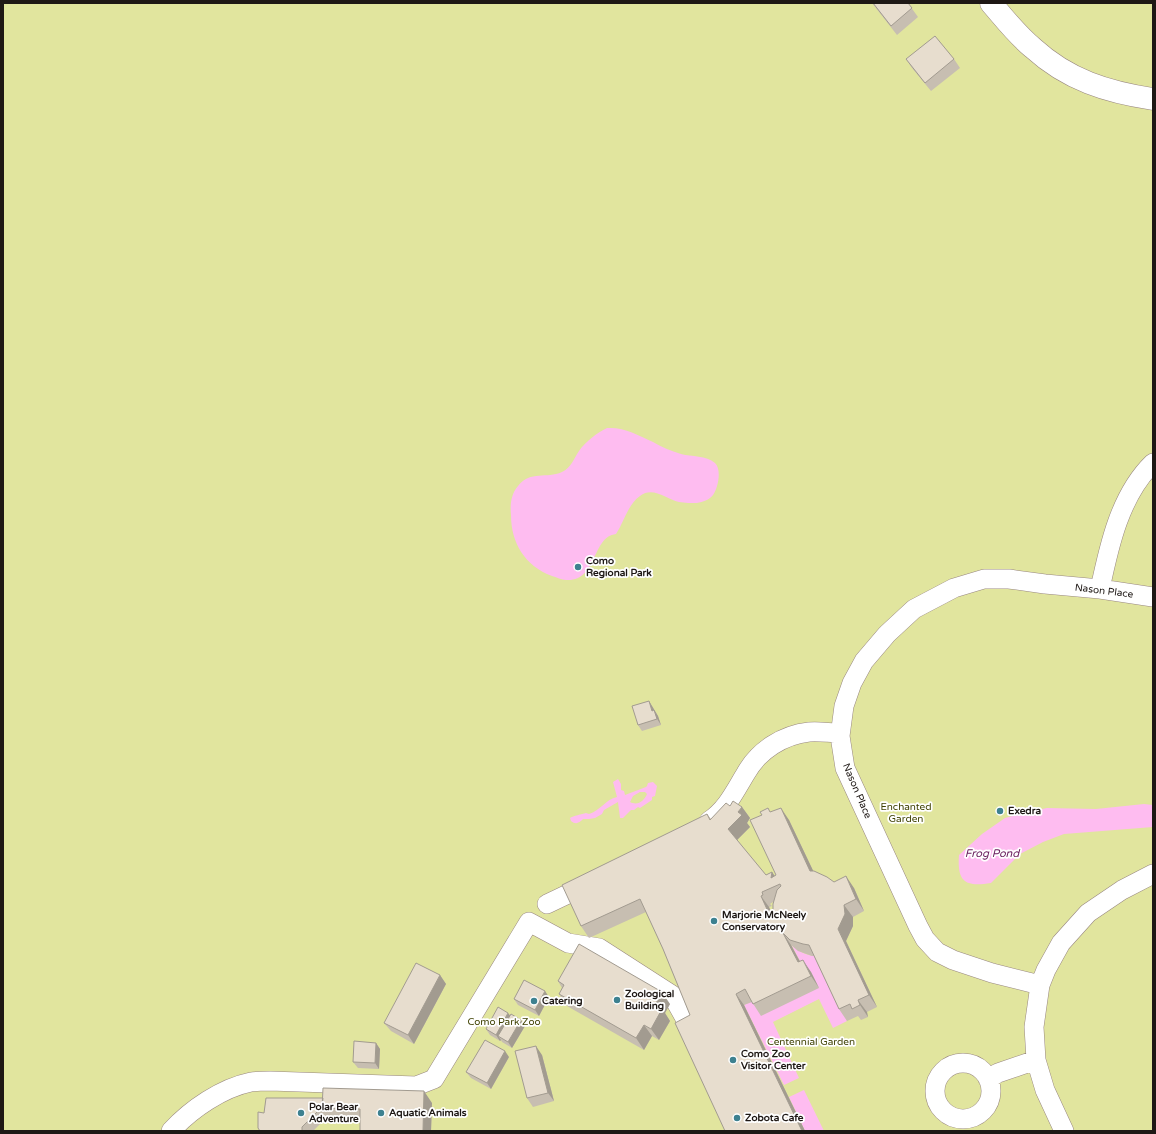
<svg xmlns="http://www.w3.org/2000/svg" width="1156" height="1134" font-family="'Varela Round',sans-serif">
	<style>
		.green { fill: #e1e59e }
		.water { fill: #febcf0; fill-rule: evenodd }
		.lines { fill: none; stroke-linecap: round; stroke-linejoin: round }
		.minor-casing { stroke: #988780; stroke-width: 20 }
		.major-casing { stroke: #988780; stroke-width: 23 }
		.minor { stroke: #fff; stroke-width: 19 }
		.major { stroke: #fff; stroke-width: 22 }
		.wall { fill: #c7beb1; fill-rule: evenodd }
		.shaded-wall { fill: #a29b90 }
		.building { fill: #e7ddce; stroke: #a29b90; fill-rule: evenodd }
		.poi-dot { fill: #3d8190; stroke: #fff; stroke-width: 1.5 }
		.labels { text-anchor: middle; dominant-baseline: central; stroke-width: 3.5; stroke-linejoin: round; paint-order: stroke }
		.poi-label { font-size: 10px; font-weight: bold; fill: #1e1815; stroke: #fff; text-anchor: start }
		.street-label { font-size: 10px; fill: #1e1815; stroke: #fff }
		.park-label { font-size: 10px; fill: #3e4001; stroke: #fff }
		.water-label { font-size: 11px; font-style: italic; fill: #6a205f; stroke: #fff }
	</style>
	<rect width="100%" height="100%" fill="#fdf5f2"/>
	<!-- green -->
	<path class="green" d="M 3,3 L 1153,3 L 1153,1131 L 3,1131 Z"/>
	<!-- water -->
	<path class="water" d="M 607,428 C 625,427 637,435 653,442 C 661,447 671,451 681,454 C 692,457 706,455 715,463 C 722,470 718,488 713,495 C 709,500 703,502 697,503 C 691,503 685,503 679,502 C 666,499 653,486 640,496 C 628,504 624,522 616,534 C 591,537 598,582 566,580 C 562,580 556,577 552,576 C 525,566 511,543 511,515 C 510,505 511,494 518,486 C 531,470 546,479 562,472 C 571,468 574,458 579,451 C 586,441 597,433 607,428 Z
		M 618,779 L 621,784 L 621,790 L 624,791 L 625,795 L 646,787 L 647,786 L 648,783 L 653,782 L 657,786 L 655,796 L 652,797 L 652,800 L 640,808 L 638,807 L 634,810 L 631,810 L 623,818 L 620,818 L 618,802 L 604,810 L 602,814 L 595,818 L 589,819 L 583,819 C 579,823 576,825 571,821 L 570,818 C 573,816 582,814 586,813 L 589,814 C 600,811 606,799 617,797 L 613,782 ZM 640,792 L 645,792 L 647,794 C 644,801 638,806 630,802 L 633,796 Z
		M 1144,804 L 1153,805 L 1153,827 L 1064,834 L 1043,842 L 1020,854 L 991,883 C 965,887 957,882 959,855 L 982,834 L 1005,818 L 1024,813 L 1047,808 L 1096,809 Z
		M 791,944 C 799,952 807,956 817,956 L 847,1021 L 833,1028 L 819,999 L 773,1022 L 799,1078 L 784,1085 L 744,1005 L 806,973 Z
		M 804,1090 L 824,1131 L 805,1131 L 789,1097 Z"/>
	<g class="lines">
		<defs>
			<path id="minor" d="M 1100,589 C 1109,546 1120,495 1153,463
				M 709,821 C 727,809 735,791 746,773 C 759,750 783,735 809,732 C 819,731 830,733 840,733
				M 547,904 L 589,884
				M 1040,985 L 992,973 L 953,960 L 937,952 L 925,939 L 918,926 L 845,768 L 840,736 L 844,706 L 852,683 L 864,661 L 887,634 L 914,609 L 954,588 L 984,579 L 1009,579 L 1045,584 L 1100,589 L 1153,597
				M935 1091a28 28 0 1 1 56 0a28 28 0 1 1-56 0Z
				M 988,1079 L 998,1073 L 1036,1060
				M 171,1131 C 191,1109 222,1088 251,1082 C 257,1081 264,1081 270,1081 L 416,1086 L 434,1079 L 529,922 L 568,943 L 599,948 L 672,995 L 686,1020
				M 1064,1131 L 1045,1090 L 1036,1060 L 1034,1027 L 1040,985 L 1046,970 L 1061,943 L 1088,913 L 1122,890 L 1153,874"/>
			<path id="major" d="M 991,3 C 1004,18 1017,35 1033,48 C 1068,80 1107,92 1153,99"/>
		</defs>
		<!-- minor casing -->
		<use href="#minor" class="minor-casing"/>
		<!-- major casing -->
		<use href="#major" class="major-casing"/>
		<!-- minor -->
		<use href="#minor" class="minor"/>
		<!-- major -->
		<use href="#major" class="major"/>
	</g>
	<!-- wall -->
	<path class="wall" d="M 872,3 L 908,3 L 918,17 L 897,35 Z
		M 906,59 L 954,59 L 960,68 L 931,91 L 912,68 Z
		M 649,701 L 658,716 L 661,725 L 642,731 L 638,725 Z
		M 730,806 L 742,807 L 750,818 L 747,823 L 750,827 L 737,840 L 766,875 L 772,872 L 775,876 L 776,875 L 771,812 L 789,820 L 813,871 L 834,882 L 854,888 L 864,911 L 853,917 L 853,926 L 846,941 L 877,1007 L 867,1012 L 868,1017 L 861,1020 L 858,1016 L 847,1021 L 839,1009 L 814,956 L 812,956 L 798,951 L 791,945 L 800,961 L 811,972 L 819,988 L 761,1016 L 752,1002 L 744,1005 L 805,1131 L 725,1131 L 690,1015 L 663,949 L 646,912 L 589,938 L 581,926 L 707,814 L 711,819 ZM 773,902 L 773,914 L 772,914 L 769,907 L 772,906 L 770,904 Z
		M 440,975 L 446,984 L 414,1044 L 391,1031 L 384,1023 Z
		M 558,981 L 670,1004 L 665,1013 L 670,1021 L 659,1040 L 652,1036 L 644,1050 L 567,1006 L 559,994 L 562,988 Z
		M 549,997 L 539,1016 L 518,1005 L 514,999 Z
		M 510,1015 L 525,1026 L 512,1048 L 502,1042 L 501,1040 L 500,1041 L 490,1035 L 486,1029 Z
		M 376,1043 L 380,1049 L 379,1069 L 358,1068 L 353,1062 Z
		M 542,1055 L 554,1101 L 533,1107 L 527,1098 Z
		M 509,1057 L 491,1089 L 471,1078 L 466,1072 Z
		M 266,1098 L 432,1103 L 431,1131 L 360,1131 L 360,1121 L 324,1120 L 313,1131 L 260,1131 L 258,1128 L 264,1113 Z"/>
	<!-- shaded-wall -->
	<path class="shaded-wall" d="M 649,701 L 658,716 L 661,725 L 652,711 Z
		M 742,807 L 750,818 L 747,823 L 750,827 L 736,841 L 728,829 L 738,812 Z
		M 781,808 L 789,820 L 819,883 L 810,871 Z
		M 772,872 L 780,884 L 771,878 Z
		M 846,876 L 854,888 L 864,911 L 856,899 Z
		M 761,896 L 769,907 L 778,927 L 770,916 Z
		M 844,905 L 853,917 L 853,926 L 846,941 L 877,1007 L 869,995 L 838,929 Z
		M 783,933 L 791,945 L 806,973 L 798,962 Z
		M 803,960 L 811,972 L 819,988 L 811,976 Z
		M 440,975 L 446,984 L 414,1044 L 408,1035 Z
		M 545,991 L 549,997 L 539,1016 L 535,1010 Z
		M 662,992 L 670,1004 L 665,1013 L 670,1021 L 659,1040 L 651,1029 L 655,1005 Z
		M 736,994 L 744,1005 L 805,1131 L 802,1131 Z
		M 858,1000 L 867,1012 L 868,1017 L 860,1005 Z
		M 508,1013 L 513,1019 L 498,1036 L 501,1040 L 500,1041 L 496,1035 Z
		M 521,1020 L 525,1026 L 512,1048 L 508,1042 Z
		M 644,1025 L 652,1036 L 644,1050 L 636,1038 Z
		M 376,1043 L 380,1049 L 379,1069 L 375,1063 Z
		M 536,1046 L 542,1055 L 554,1101 L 548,1093 Z
		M 505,1051 L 509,1057 L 491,1089 L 487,1083 Z
		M 424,1091 L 432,1103 L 431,1131 L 423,1131 Z"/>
	<!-- building -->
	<path class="building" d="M 873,3 L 908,3 L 912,8 L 891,26 Z
		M 935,36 L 954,59 L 925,83 L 906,59 Z
		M 649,701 L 652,711 L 654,710 L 657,719 L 638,725 L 632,706 Z
		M 733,801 L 742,807 L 738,812 L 742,815 L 728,829 L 766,875 L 772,872 L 771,878 L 776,875 L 750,820 L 762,815 L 760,812 L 768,808 L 770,812 L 781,808 L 810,871 L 814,871 L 827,877 L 834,882 L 846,876 L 856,899 L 844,905 L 845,914 L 838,929 L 869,995 L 858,1000 L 860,1005 L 852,1009 L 850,1004 L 839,1009 L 809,945 L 803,944 L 790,940 L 783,933 L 798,962 L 803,960 L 811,976 L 753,1004 L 745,989 L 736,994 L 802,1131 L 725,1131 L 675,1023 L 690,1015 L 663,949 L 640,899 L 581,926 L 562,885 L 707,814 L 710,820 L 726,803 L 730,806 ZM 780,884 L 781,886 L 777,890 L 773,904 L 773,914 L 770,916 L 761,896 L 763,895 L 762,892 Z
		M 579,944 L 662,992 L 655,1005 L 662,1009 L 651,1029 L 644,1025 L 636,1038 L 559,994 L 564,985 L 558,981 Z
		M 416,963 L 440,975 L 408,1035 L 384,1023 Z
		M 524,980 L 545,991 L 535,1010 L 514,999 Z
		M 498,1007 L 508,1013 L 496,1035 L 486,1029 Z
		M 511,1014 L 521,1020 L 508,1042 L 498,1036 Z
		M 485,1040 L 505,1051 L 487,1083 L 466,1072 Z
		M 354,1041 L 376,1043 L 375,1063 L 353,1062 Z
		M 536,1046 L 548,1093 L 527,1098 L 515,1051 Z
		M 323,1088 L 424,1091 L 423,1131 L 360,1131 L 360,1109 L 322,1108 Z
		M 266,1098 L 323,1098 L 322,1108 L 324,1111 L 318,1111 L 302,1127 L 302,1131 L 260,1131 L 258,1128 L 258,1112 L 264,1113 Z"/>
	<!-- markers -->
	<g class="poi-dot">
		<circle cx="578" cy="567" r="4"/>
		<circle cx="1000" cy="811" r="4"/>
		<circle cx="714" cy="921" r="4"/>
		<circle cx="617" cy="1000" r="4"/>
		<circle cx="534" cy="1001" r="4"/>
		<circle cx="733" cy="1060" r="4"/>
		<circle cx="301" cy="1113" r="4"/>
		<circle cx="381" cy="1113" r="4"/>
		<circle cx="737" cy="1118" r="4"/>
	</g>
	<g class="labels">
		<!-- poi labels -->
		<g class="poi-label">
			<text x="586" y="561">Como<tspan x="586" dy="12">Regional Park</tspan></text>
			<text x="1008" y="811">Exedra</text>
			<text x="722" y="915">Marjorie McNeely<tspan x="722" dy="12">Conservatory</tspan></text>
			<text x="625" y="994">Zoological<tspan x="625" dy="12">Building</tspan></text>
			<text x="542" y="1001">Catering</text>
			<text x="741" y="1054">Como Zoo<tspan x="741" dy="12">Visitor Center</tspan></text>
			<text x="309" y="1107">Polar Bear<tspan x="309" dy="12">Adventure</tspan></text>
			<text x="389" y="1113">Aquatic Animals</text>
			<text x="745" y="1118">Zobota Cafe</text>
		</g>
		<!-- street labels -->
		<g class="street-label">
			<text transform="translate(1104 591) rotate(7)">Nason Place</text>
			<text transform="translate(857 791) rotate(67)">Nason Place</text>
		</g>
		<!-- park labels -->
		<g class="park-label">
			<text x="906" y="807">Enchanted<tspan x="906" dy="12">Garden</tspan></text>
			<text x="504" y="1022">Como Park Zoo</text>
			<text x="811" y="1042">Centennial Garden</text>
		</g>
		<!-- water labels -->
		<g class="water-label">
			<text x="992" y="853">Frog Pond</text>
		</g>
	</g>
	<!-- border -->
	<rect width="1156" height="1134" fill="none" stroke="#1e1815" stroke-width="8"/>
</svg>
